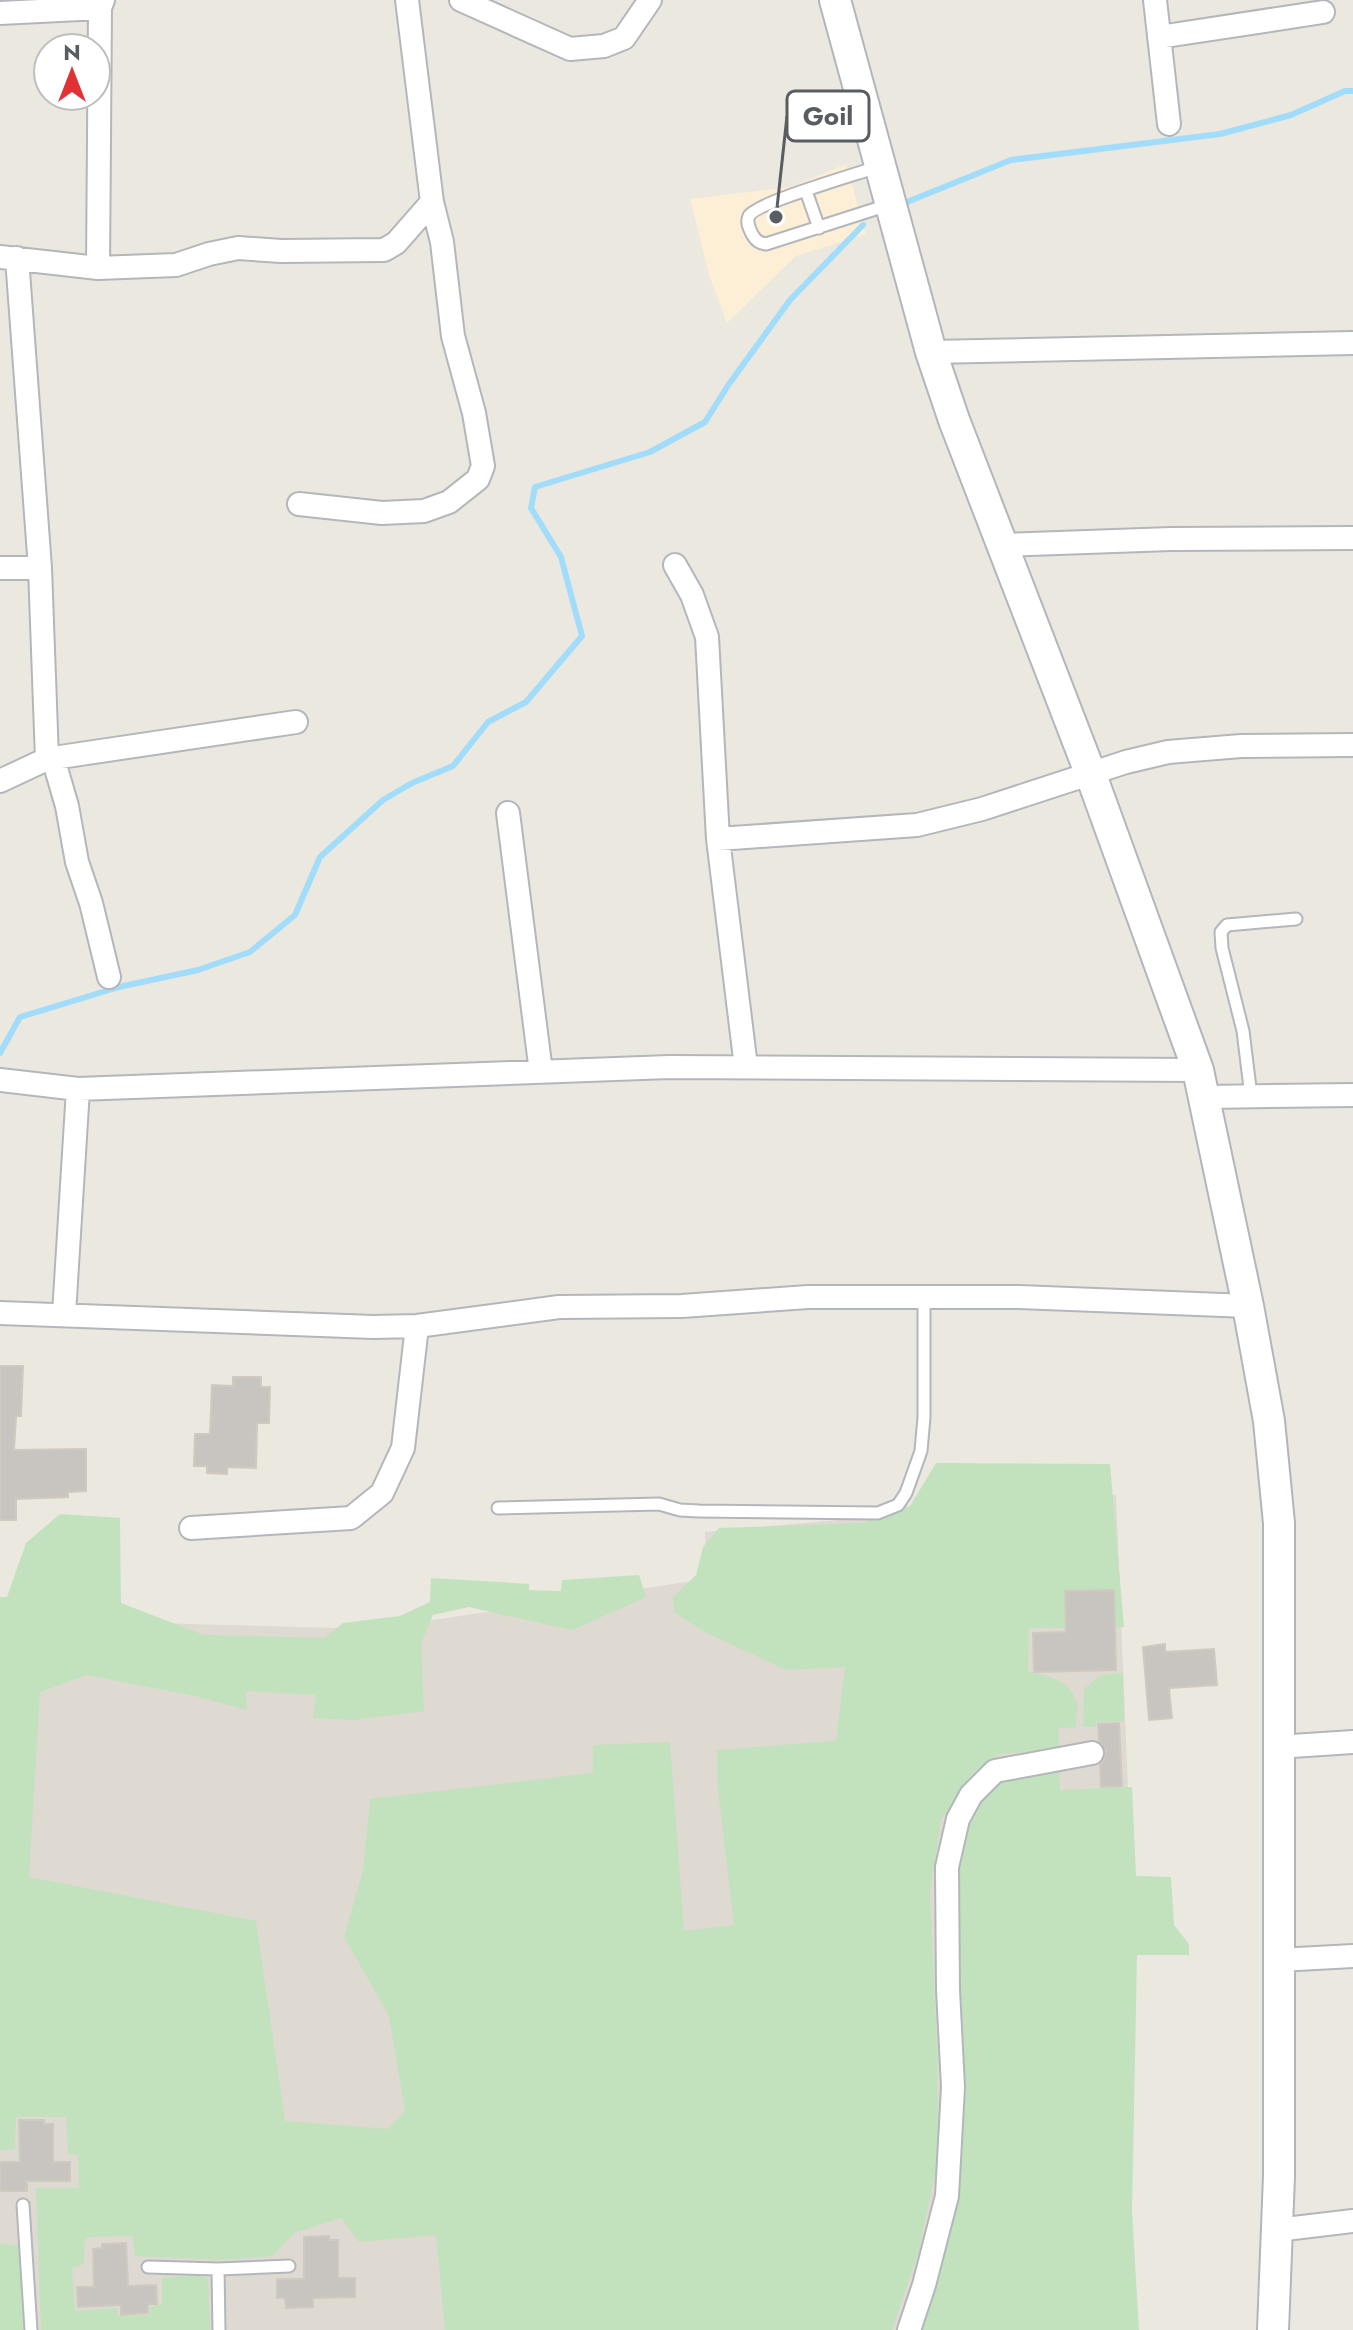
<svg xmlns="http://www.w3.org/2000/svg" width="1353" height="2330" font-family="Jost,sans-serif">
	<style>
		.commercial { fill: #fcefd5 }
		.education { fill: #ded9d1 }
		.green { fill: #c1e2bd }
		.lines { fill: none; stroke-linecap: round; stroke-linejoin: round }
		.stream { stroke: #a1ddfb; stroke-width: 6 }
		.building { fill: #c8c5c0; stroke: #d0c9bf; stroke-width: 2 }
		.lane-casing { stroke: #b3b7bb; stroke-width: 15 }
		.street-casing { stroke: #b3b7bb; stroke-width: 26 }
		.secondary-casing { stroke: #b2b6bb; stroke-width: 34 }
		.lane { stroke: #fff; stroke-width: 11 }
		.street { stroke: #fff; stroke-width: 22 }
		.secondary { stroke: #fff; stroke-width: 30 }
		.leader { fill: none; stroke: #595d61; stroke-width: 3 }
		.callout-dot { fill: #595d61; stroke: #fff; stroke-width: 3 }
		.callout { fill: #fff; stroke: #595d61; stroke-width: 3 }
		.callout-label { font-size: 26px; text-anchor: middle; font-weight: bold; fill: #595d61 }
	</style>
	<rect width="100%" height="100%" fill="#ebe8e0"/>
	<!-- commercial -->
	<path class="commercial" d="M 846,164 L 866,234 L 796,256 L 727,323 L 709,275 L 690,199 L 791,187 Z"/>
	<!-- education -->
	<path class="education" d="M 1116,1495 L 1135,1962 L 1129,2209 L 1135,2330 L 0,2330 L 0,1619 L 373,1629 L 706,1579 L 705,1532 Z"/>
	<!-- green -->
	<path class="green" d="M 936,1463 L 1110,1464 L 1124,1627 L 1029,1628 L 1028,1672 C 1047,1676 1070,1679 1076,1701 C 1079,1708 1076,1720 1076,1727 L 1058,1728 L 1059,1749 L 999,1754 L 973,1773 L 941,1820 L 930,1892 L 937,2050 L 938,2159 L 919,2250 L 892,2330 L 445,2330 L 436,2235 L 359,2242 L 341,2218 L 294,2233 L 272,2256 L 223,2260 L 135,2256 L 133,2236 L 85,2237 L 84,2264 L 72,2268 L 75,2311 L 117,2308 L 119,2316 L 150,2315 L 150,2306 L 162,2305 L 162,2278 L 201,2275 L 208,2279 L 210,2330 L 41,2330 L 36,2188 L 79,2188 L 78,2155 L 68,2154 L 66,2117 L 16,2117 L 15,2149 L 0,2150 L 0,1597 L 7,1597 L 26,1543 L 60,1514 L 120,1518 L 121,1603 L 204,1635 L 325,1638 L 343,1623 L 400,1616 L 430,1602 L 431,1578 L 529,1584 L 529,1590 L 561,1591 L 562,1580 L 639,1575 L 646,1597 L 572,1630 L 469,1607 L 433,1615 L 421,1643 L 424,1711 L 353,1720 L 313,1718 L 316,1695 L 246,1691 L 247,1710 L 195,1696 L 87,1675 L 40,1692 L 29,1877 L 256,1921 L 285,2121 L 388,2129 L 405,2111 L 389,2016 L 344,1937 L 363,1870 L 370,1799 L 593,1773 L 593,1745 L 670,1742 L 684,1931 L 734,1925 L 718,1790 L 717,1750 L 836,1741 L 845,1667 L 786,1670 L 703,1631 L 674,1612 L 673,1597 L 696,1575 L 703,1547 L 719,1528 L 862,1523 L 910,1506 Z
		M 1123,1673 L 1124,1721 L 1096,1722 L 1095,1727 L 1083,1727 L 1084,1689 L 1101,1675 Z
		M 1057,1767 L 1059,1772 L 1060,1790 L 1132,1787 L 1136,1876 L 1171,1877 L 1174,1925 L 1189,1944 L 1189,1955 L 1137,1955 L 1132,2212 L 1139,2330 L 912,2330 L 951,2194 L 951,1869 L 974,1799 L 1003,1776 Z
		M 0,2243 L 19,2246 L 23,2330 L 0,2330 Z"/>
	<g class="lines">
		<!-- stream -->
		<path class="stream" d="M 907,202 L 1011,160 L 1220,134 L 1291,115 L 1345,91 L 1353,91
			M 0,1053 L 20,1017 L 119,987 L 198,970 L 250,952 L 295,915 L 320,857 L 383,800 L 412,783 L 453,766 L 488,722 L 526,702 L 582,636 L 561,557 L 531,508 L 535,487 L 650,452 L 705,422 L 729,384 L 790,300 L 863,225"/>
	</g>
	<!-- building -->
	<path class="building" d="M 0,1366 L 23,1366 L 21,1416 L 16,1416 L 14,1450 L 86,1449 L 86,1491 L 68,1492 L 68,1497 L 16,1499 L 16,1520 L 0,1520 Z
		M 233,1377 L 261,1377 L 261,1387 L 270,1387 L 269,1423 L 257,1423 L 256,1468 L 227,1467 L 227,1474 L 207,1473 L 207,1466 L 194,1466 L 195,1434 L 210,1434 L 212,1385 L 233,1386 Z
		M 1114,1590 L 1116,1670 L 1034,1672 L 1033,1633 L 1066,1632 L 1065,1591 Z
		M 1165,1644 L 1165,1652 L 1214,1649 L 1217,1685 L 1169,1688 L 1172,1718 L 1149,1720 L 1143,1647 Z
		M 1119,1723 L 1122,1786 L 1101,1787 L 1100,1764 L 1105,1758 L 1106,1751 L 1099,1741 L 1098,1724 Z
		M 19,2120 L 44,2120 L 44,2124 L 53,2124 L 53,2162 L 70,2162 L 70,2181 L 27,2181 L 27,2191 L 0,2191 L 0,2162 L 20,2162 Z
		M 329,2236 L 329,2240 L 338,2240 L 338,2278 L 355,2278 L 355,2297 L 313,2298 L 313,2307 L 286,2308 L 285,2298 L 277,2298 L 277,2279 L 304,2279 L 304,2237 Z
		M 126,2243 L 128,2286 L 156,2285 L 157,2304 L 148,2304 L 148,2313 L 121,2315 L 121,2305 L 78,2307 L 77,2287 L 94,2287 L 93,2249 L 102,2248 L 102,2244 Z"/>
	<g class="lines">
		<defs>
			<path id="lane" d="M 880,166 C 861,173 755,203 749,216 C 746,222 749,228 752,234 C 756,241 759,243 766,244 L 888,205
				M 806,191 L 819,228
				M 1251,1096 L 1243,1031 L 1222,948 L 1221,932 L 1227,925 L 1296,919
				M 498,1508 L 659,1504 L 680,1510 L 699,1511 L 878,1513 L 898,1505 L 906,1493 L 921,1451 L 924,1417 L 924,1297
				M 23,2205 L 31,2330
				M 148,2267 L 218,2269 L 289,2266
				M 218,2269 L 219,2330"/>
			<path id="street" d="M 461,0 L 570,49 L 604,46 L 624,38 L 650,0
				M 1155,0 L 1169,124
				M 0,13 L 100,8
				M 1159,37 L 1323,12
				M 0,257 L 98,268 L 176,265 L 209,254 L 238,248 L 281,251 L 384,250 L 396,243 L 432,202
				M 17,258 L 40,568 L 47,759
				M 98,268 L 100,8 L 103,0
				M 931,352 L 1353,343
				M 299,504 L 382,513 L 424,511 L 449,502 L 478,479 L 483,466 L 474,413 L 453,336 L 442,242 L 432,202 L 407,0
				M 1003,545 L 1171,539 L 1353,538
				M 675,565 L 692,595 L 707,637 L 718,839 L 746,1067
				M 0,568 L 40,568
				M 53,758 L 67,806 L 77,862 L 91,903 L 109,977
				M 0,781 L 47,759 L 296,722
				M 508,813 L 541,1072
				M 718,839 L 917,825 L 982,809 L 1126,762 L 1168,752 L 1241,746 L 1353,745
				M 0,1080 L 78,1089 L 669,1067 L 1198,1070
				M 1205,1097 L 1353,1095
				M 0,1313 L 373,1327 L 417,1326 L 559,1307 L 682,1306 L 808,1297 L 1019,1297 L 1248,1306
				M 64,1314 L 78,1089
				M 191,1528 L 351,1518 L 382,1493 L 403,1448 L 417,1326
				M 1277,1747 L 1353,1742
				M 1279,1960 L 1353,1956
				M 1277,2230 L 1353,2221
				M 909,2330 L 924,2285 L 947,2196 L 953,2087 L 948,1990 L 947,1867 L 958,1819 L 971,1795 L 995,1771 L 1092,1753"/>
			<path id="secondary" d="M 835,0 L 931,352 L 954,420 L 1091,775 L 1198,1070 L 1248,1306 L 1269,1421 L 1279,1523 L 1279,2176 L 1273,2330"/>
		</defs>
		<!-- lane casing -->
		<use href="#lane" class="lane-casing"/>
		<!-- street casing -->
		<use href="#street" class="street-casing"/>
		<!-- secondary casing -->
		<use href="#secondary" class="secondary-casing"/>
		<!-- lane -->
		<use href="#lane" class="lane"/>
		<!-- street -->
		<use href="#street" class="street"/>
		<!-- secondary -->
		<use href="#secondary" class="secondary"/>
	</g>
	<!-- callouts -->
	<path class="leader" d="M776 217L787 116"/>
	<circle class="callout-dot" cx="776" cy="217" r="8"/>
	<rect class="callout" x="787" y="91" width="82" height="50" rx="8"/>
	<g class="callout-label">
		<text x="828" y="125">Goil</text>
	</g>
	<!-- north arrow -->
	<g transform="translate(72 72)"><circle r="38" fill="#ffffff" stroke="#bdbec0" stroke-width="2"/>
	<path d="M0-6L14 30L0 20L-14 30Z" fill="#e13135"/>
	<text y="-12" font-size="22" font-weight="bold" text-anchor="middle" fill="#595d61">N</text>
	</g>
</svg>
